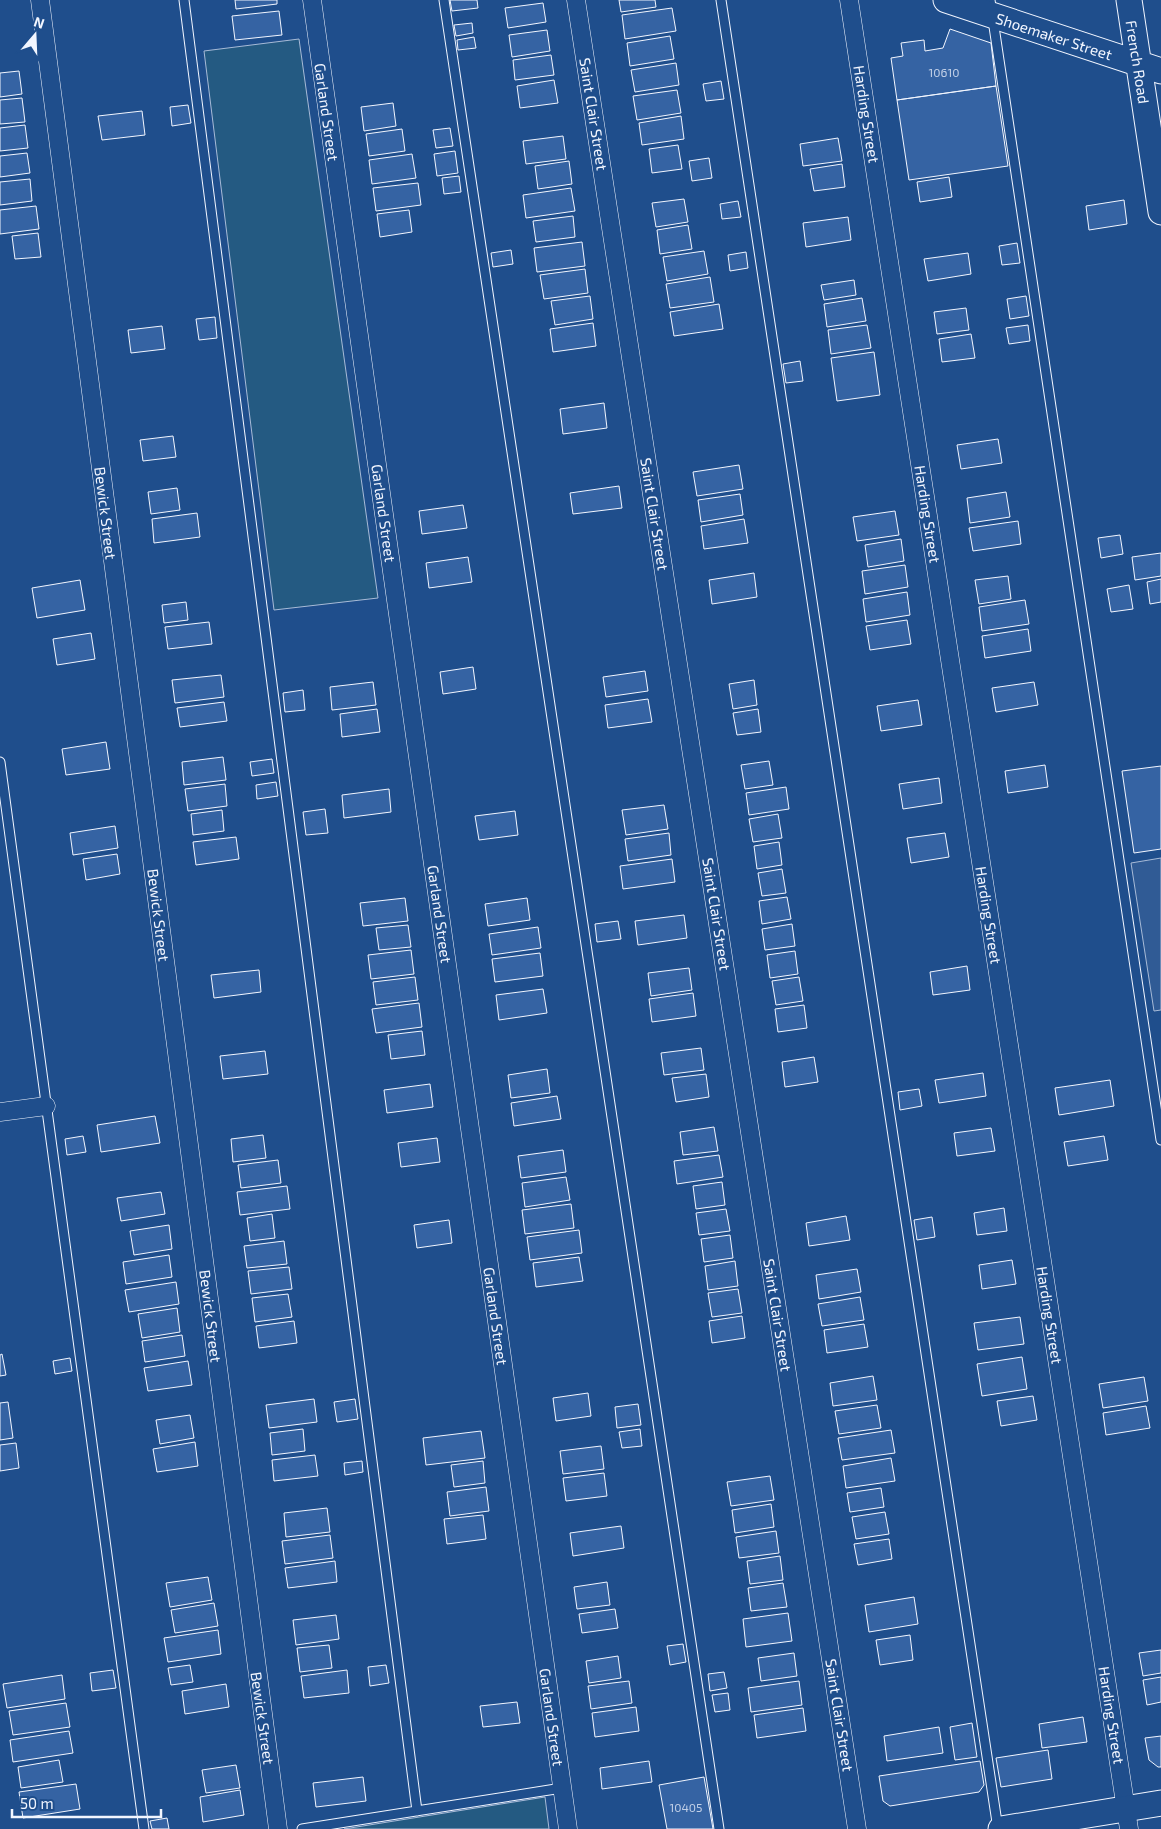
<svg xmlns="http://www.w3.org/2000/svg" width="1161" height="1829" font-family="'Exo 2',sans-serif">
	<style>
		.green { fill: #245a82; stroke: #a8bbd7 }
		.parking { fill: #305b95; stroke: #a8bbd7 }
		.building { fill: #3563a3; stroke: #f2f6ff }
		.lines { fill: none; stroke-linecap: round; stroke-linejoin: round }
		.lane-casing { stroke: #f2f6ff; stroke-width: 11 }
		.street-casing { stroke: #f2f6ff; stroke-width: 19 }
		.secondary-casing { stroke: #f2f6ff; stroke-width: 27 }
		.lane { stroke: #1f4e8c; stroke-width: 9 }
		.street { stroke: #1f4e8c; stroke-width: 18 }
		.secondary { stroke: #1f4e8c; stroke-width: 25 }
		.labels { text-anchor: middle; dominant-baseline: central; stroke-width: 4; stroke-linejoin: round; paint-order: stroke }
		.number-label { font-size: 12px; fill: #c3d1e8 }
		.street-label { font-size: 15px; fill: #f2f6ff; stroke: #1f4e8c }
	</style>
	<rect width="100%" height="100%" fill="#1f4e8c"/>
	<!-- green -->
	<path class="green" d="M 299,39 L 378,598 L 274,610 L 204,51 Z
		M 545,1797 L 549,1829 L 344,1829 Z"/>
	<!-- parking -->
	<path class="parking" d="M 1161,858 L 1161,1010 L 1154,1011 L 1131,863 Z"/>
	<!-- building -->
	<path class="building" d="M 235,0 L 277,0 L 277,4 L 236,9 Z
		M 450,0 L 477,0 L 478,8 L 452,11 Z
		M 619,0 L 655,0 L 656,7 L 621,12 Z
		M 543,3 L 546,22 L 508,28 L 505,8 Z
		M 672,8 L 676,31 L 625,39 L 622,15 Z
		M 279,11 L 282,35 L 235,40 L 232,16 Z
		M 472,23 L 473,33 L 456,36 L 454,25 Z
		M 950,29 L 991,43 L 996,86 L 897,100 L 891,58 L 903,56 L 901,43 L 924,40 L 925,51 L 943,48 Z
		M 547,30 L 550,51 L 512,57 L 509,35 Z
		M 670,36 L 674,59 L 630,66 L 627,43 Z
		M 474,37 L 476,48 L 458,50 L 457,40 Z
		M 551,55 L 554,75 L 515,80 L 513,60 Z
		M 676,63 L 679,85 L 635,92 L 631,70 Z
		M 19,71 L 22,94 L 0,97 L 0,73 Z
		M 554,80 L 558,103 L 520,108 L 517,86 Z
		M 721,81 L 724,99 L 706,101 L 703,84 Z
		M 996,86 L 1008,166 L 909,180 L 897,100 Z
		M 677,90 L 681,113 L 637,120 L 633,96 Z
		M 22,98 L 25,122 L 0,124 L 0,100 Z
		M 393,103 L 396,126 L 364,131 L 361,107 Z
		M 188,105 L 191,123 L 172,126 L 170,107 Z
		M 142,111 L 145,135 L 102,140 L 98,116 Z
		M 681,116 L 684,139 L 642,145 L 639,123 Z
		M 25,125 L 28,148 L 0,151 L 0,128 Z
		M 450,128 L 453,146 L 436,148 L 433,130 Z
		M 402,129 L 405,151 L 369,156 L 366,134 Z
		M 563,136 L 566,159 L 526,164 L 523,141 Z
		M 838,138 L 842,161 L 803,166 L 800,144 Z
		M 678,145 L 682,169 L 652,173 L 649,149 Z
		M 455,151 L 458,173 L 437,176 L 434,154 Z
		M 27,153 L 30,173 L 0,177 L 0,156 Z
		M 412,154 L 416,178 L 372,184 L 369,160 Z
		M 709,158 L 712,178 L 692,181 L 689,161 Z
		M 569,161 L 572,184 L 538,189 L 535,166 Z
		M 842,164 L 845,187 L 814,191 L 810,169 Z
		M 459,176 L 461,192 L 444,194 L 442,178 Z
		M 949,177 L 952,197 L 920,202 L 917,182 Z
		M 30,179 L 32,201 L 0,205 L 0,182 Z
		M 418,183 L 421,205 L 376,211 L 373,188 Z
		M 571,188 L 575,211 L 526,218 L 523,195 Z
		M 684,199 L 688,222 L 656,227 L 652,203 Z
		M 1124,200 L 1127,224 L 1089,230 L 1086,206 Z
		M 738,201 L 741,217 L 722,219 L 720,204 Z
		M 36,206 L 39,229 L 0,234 L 0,210 Z
		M 409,210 L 412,232 L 380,237 L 377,214 Z
		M 573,216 L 575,237 L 536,242 L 533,221 Z
		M 848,217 L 851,240 L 806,247 L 803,223 Z
		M 688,225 L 692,249 L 660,254 L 657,230 Z
		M 38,233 L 41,257 L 15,259 L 12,236 Z
		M 582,242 L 585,266 L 537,272 L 534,248 Z
		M 1017,243 L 1020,263 L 1002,265 L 999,246 Z
		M 511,250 L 513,264 L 493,267 L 491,253 Z
		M 704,251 L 708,274 L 667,281 L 663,257 Z
		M 746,252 L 748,268 L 730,271 L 728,255 Z
		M 968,253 L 971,274 L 928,281 L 924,259 Z
		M 585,269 L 588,293 L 544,299 L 540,275 Z
		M 710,277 L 714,302 L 670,308 L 666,284 Z
		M 854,280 L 856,295 L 824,300 L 821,285 Z
		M 590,296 L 593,319 L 555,325 L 551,301 Z
		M 1026,296 L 1029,316 L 1010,319 L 1007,299 Z
		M 862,298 L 866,321 L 827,327 L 824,304 Z
		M 719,304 L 723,329 L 674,336 L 670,312 Z
		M 966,308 L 969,330 L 937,334 L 934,312 Z
		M 215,317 L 217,338 L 199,340 L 196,319 Z
		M 593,323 L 596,346 L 553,352 L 550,329 Z
		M 867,325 L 871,348 L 831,354 L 828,330 Z
		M 1028,325 L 1030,341 L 1009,344 L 1006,328 Z
		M 162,326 L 165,349 L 131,353 L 128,330 Z
		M 971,334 L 975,358 L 942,362 L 939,339 Z
		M 874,352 L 880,395 L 837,401 L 831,358 Z
		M 800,361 L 803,381 L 786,383 L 783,364 Z
		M 604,403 L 607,428 L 563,434 L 560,409 Z
		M 173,436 L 176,457 L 143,461 L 140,440 Z
		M 998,439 L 1002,463 L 961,469 L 957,445 Z
		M 739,465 L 743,489 L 697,496 L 693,472 Z
		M 619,486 L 622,508 L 573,514 L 570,493 Z
		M 177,488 L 180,510 L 151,514 L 148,492 Z
		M 1006,492 L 1010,517 L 970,523 L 967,498 Z
		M 740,494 L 743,515 L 701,522 L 698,500 Z
		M 463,505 L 467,528 L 422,534 L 419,511 Z
		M 895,511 L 899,535 L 857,541 L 853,517 Z
		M 197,513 L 200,537 L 154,543 L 152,519 Z
		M 744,519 L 748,543 L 704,549 L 701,526 Z
		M 1018,521 L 1021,544 L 973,551 L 969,528 Z
		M 1120,535 L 1123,554 L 1101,558 L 1098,538 Z
		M 901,539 L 904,561 L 868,567 L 865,545 Z
		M 1161,553 L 1161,576 L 1135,580 L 1132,557 Z
		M 468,557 L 472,582 L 429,588 L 426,563 Z
		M 905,565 L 908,587 L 865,594 L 862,571 Z
		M 754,573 L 757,597 L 712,604 L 709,580 Z
		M 1008,576 L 1011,599 L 979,604 L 975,580 Z
		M 1161,579 L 1161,602 L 1150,604 L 1147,582 Z
		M 80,580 L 85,610 L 37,618 L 32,588 Z
		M 1129,585 L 1133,609 L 1111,612 L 1107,589 Z
		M 907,592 L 910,615 L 866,622 L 863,599 Z
		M 1025,600 L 1029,624 L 982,631 L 979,607 Z
		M 186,602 L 188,620 L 164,623 L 162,605 Z
		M 907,620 L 911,644 L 870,650 L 866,626 Z
		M 209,622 L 212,644 L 168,649 L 165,627 Z
		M 1028,629 L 1031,651 L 985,658 L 982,636 Z
		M 91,633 L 95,659 L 57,665 L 53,639 Z
		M 473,667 L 476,689 L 443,694 L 440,672 Z
		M 645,671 L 648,691 L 606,697 L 603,677 Z
		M 221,675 L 224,697 L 175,703 L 172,680 Z
		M 754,680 L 757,705 L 733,709 L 729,684 Z
		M 373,682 L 376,705 L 332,710 L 330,687 Z
		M 1034,682 L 1038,705 L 996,712 L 992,688 Z
		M 303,690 L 305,710 L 285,712 L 283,693 Z
		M 648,699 L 652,722 L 608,728 L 605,705 Z
		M 918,700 L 922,725 L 881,731 L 877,706 Z
		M 224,702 L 227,721 L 180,727 L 177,708 Z
		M 377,709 L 380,732 L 342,737 L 340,714 Z
		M 758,709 L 761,732 L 737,735 L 733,713 Z
		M 106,742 L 110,769 L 66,775 L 62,749 Z
		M 223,757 L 226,780 L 184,785 L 182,762 Z
		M 272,759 L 274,773 L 252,776 L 250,762 Z
		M 769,761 L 773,785 L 745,789 L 741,765 Z
		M 1045,765 L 1048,787 L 1008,793 L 1005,771 Z
		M 1161,766 L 1161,849 L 1134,853 L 1122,771 Z
		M 939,778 L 942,803 L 903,809 L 899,784 Z
		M 276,782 L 278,796 L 257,799 L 256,785 Z
		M 225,784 L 227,806 L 188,811 L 185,789 Z
		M 786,787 L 789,809 L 749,815 L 746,793 Z
		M 389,789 L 391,812 L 344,818 L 342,795 Z
		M 664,805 L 668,829 L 626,835 L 622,810 Z
		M 325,809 L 328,833 L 306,835 L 303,812 Z
		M 222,810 L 224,831 L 193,835 L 191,814 Z
		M 515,811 L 518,835 L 479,840 L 475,816 Z
		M 778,814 L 782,838 L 753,842 L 749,819 Z
		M 115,826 L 118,848 L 73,855 L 70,833 Z
		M 669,833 L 671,855 L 628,861 L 625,839 Z
		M 945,833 L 949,857 L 911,863 L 907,838 Z
		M 236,837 L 239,859 L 196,865 L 193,842 Z
		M 779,842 L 782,865 L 757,869 L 754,846 Z
		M 117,854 L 120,874 L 86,880 L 83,859 Z
		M 672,859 L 675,882 L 623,889 L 620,866 Z
		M 782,869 L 786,893 L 762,896 L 758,873 Z
		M 787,897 L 791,919 L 762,924 L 759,901 Z
		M 405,898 L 408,921 L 363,926 L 360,903 Z
		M 527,898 L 530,920 L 488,926 L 485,904 Z
		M 684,915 L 687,938 L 638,945 L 635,921 Z
		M 618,921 L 621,939 L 597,942 L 595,924 Z
		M 792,924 L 795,946 L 765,950 L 762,929 Z
		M 408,925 L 411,947 L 379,950 L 376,928 Z
		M 538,927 L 541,948 L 492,955 L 489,934 Z
		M 411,950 L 414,974 L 371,979 L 368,955 Z
		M 795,951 L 798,974 L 770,978 L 767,955 Z
		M 540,953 L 543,976 L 495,982 L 492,959 Z
		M 967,966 L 970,990 L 933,995 L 930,972 Z
		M 689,968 L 692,990 L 651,996 L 648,973 Z
		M 259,970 L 261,992 L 214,998 L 211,975 Z
		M 415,977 L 418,1000 L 376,1005 L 373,982 Z
		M 799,977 L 803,1001 L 776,1005 L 772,981 Z
		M 543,989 L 547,1013 L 499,1020 L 496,995 Z
		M 693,993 L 696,1016 L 652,1022 L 649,999 Z
		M 419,1003 L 422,1027 L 376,1033 L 372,1009 Z
		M 804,1005 L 807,1028 L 778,1032 L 775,1009 Z
		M 422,1031 L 425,1055 L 391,1059 L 388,1035 Z
		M 701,1048 L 704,1070 L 664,1075 L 661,1053 Z
		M 265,1051 L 268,1074 L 223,1079 L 220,1056 Z
		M 814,1057 L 818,1082 L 785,1087 L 782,1062 Z
		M 547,1069 L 550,1093 L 511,1098 L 508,1075 Z
		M 983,1073 L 986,1096 L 939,1103 L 935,1080 Z
		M 706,1074 L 709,1097 L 676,1102 L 672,1078 Z
		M 1110,1080 L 1114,1106 L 1059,1115 L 1055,1088 Z
		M 430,1084 L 433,1107 L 387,1113 L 384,1090 Z
		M 919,1089 L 922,1106 L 900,1110 L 898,1092 Z
		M 557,1096 L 561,1119 L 514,1126 L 511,1103 Z
		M 155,1116 L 160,1143 L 101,1152 L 97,1125 Z
		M 714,1127 L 718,1151 L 683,1155 L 680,1132 Z
		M 991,1128 L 995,1151 L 957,1156 L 954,1133 Z
		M 263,1135 L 266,1158 L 233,1162 L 231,1139 Z
		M 83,1136 L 86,1152 L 67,1155 L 65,1139 Z
		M 1104,1136 L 1108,1160 L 1068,1166 L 1064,1142 Z
		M 437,1138 L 440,1162 L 401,1167 L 398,1143 Z
		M 563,1150 L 566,1172 L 521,1178 L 518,1156 Z
		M 719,1155 L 723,1177 L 677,1184 L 674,1161 Z
		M 278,1160 L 281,1183 L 241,1188 L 238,1165 Z
		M 566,1177 L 570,1200 L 525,1207 L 522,1183 Z
		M 722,1182 L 725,1205 L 696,1209 L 693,1186 Z
		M 287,1186 L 290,1209 L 240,1215 L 237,1192 Z
		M 161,1192 L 165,1214 L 121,1221 L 117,1198 Z
		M 571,1204 L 574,1228 L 525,1234 L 522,1210 Z
		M 1004,1208 L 1007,1231 L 977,1235 L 974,1213 Z
		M 726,1209 L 730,1231 L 699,1235 L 696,1213 Z
		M 272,1214 L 275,1238 L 250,1241 L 247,1218 Z
		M 846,1216 L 850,1240 L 809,1246 L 806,1223 Z
		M 932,1217 L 935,1237 L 917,1240 L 914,1220 Z
		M 449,1220 L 452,1243 L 417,1248 L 414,1225 Z
		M 169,1225 L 172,1249 L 134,1255 L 130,1231 Z
		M 579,1230 L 582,1253 L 530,1260 L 527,1237 Z
		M 730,1235 L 733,1258 L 704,1262 L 701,1239 Z
		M 284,1241 L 287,1264 L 247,1268 L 244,1246 Z
		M 169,1255 L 172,1277 L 126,1284 L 123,1262 Z
		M 579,1257 L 583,1281 L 536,1287 L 533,1263 Z
		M 1012,1260 L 1016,1284 L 982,1289 L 979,1265 Z
		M 735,1261 L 738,1286 L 708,1290 L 705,1266 Z
		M 289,1267 L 292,1289 L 251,1294 L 248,1271 Z
		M 857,1269 L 861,1292 L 819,1299 L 816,1275 Z
		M 176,1282 L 179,1304 L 129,1312 L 125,1290 Z
		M 738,1289 L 742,1313 L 712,1317 L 708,1293 Z
		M 288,1294 L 292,1317 L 255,1322 L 252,1298 Z
		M 860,1297 L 864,1320 L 822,1326 L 818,1304 Z
		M 177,1308 L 180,1332 L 142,1338 L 138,1314 Z
		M 742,1316 L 745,1338 L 712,1343 L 709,1321 Z
		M 1020,1317 L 1024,1344 L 978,1350 L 974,1323 Z
		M 294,1321 L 297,1343 L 259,1348 L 256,1326 Z
		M 864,1324 L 868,1347 L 827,1353 L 824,1330 Z
		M 182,1335 L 185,1356 L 145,1362 L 142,1341 Z
		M 2,1354 L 6,1375 L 0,1376 L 0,1355 Z
		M 1022,1357 L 1027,1389 L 982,1396 L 977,1364 Z
		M 70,1358 L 72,1371 L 55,1374 L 53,1361 Z
		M 188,1361 L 192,1385 L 148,1391 L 144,1368 Z
		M 873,1376 L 877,1400 L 833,1406 L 830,1383 Z
		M 1144,1377 L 1148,1401 L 1103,1408 L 1099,1384 Z
		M 588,1393 L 591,1416 L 556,1421 L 553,1398 Z
		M 1033,1396 L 1037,1420 L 1001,1426 L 997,1401 Z
		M 314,1399 L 317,1422 L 269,1428 L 266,1405 Z
		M 355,1399 L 358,1419 L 337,1422 L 334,1402 Z
		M 8,1402 L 13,1438 L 0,1440 L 0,1403 Z
		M 638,1404 L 641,1425 L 617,1428 L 615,1407 Z
		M 877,1405 L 881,1428 L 839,1434 L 835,1411 Z
		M 1146,1406 L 1150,1428 L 1106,1435 L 1103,1413 Z
		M 190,1415 L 194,1438 L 160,1444 L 156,1420 Z
		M 303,1429 L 305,1451 L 272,1455 L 270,1433 Z
		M 640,1429 L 642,1446 L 622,1448 L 619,1432 Z
		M 891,1430 L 895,1453 L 842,1460 L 838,1438 Z
		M 481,1431 L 485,1458 L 426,1465 L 423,1438 Z
		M 195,1442 L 198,1466 L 157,1472 L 153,1449 Z
		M 16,1443 L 19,1468 L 0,1471 L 0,1445 Z
		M 601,1446 L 604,1469 L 563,1474 L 560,1451 Z
		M 315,1455 L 318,1476 L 274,1481 L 272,1460 Z
		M 891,1458 L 895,1481 L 846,1488 L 843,1466 Z
		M 362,1461 L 363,1472 L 345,1475 L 344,1463 Z
		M 483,1461 L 485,1483 L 454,1487 L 451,1465 Z
		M 604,1473 L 607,1496 L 566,1501 L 563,1478 Z
		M 770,1476 L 774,1500 L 731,1506 L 727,1482 Z
		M 486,1487 L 489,1511 L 450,1516 L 447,1492 Z
		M 881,1488 L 884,1507 L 850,1512 L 847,1493 Z
		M 771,1504 L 774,1527 L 735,1533 L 732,1510 Z
		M 327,1508 L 330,1532 L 286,1537 L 284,1513 Z
		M 885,1512 L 889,1534 L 856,1539 L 852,1517 Z
		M 483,1515 L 486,1539 L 447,1544 L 444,1519 Z
		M 621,1526 L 624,1548 L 573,1556 L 570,1533 Z
		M 776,1531 L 779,1553 L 739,1558 L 736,1537 Z
		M 330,1535 L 333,1558 L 285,1564 L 282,1541 Z
		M 889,1539 L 892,1559 L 858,1565 L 854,1544 Z
		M 780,1556 L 783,1580 L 750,1584 L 747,1561 Z
		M 335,1561 L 337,1582 L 288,1588 L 285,1568 Z
		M 208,1577 L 212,1600 L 170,1607 L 166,1583 Z
		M 607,1582 L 610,1605 L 577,1609 L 574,1587 Z
		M 783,1583 L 787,1607 L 751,1611 L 748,1588 Z
		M 914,1597 L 918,1624 L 869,1632 L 865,1605 Z
		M 214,1603 L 218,1626 L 175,1633 L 171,1610 Z
		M 615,1609 L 618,1628 L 582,1633 L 579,1614 Z
		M 788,1613 L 792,1641 L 746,1647 L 743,1619 Z
		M 336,1615 L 339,1639 L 296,1645 L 293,1620 Z
		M 218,1630 L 221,1654 L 168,1662 L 164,1638 Z
		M 910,1635 L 913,1660 L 880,1665 L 876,1640 Z
		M 683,1644 L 686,1662 L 670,1665 L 667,1646 Z
		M 329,1645 L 332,1668 L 300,1672 L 297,1648 Z
		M 1161,1650 L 1161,1673 L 1143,1676 L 1139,1653 Z
		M 794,1653 L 797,1676 L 761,1681 L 758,1658 Z
		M 618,1656 L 621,1678 L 589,1683 L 586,1661 Z
		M 190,1665 L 193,1682 L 171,1685 L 168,1668 Z
		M 386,1665 L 389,1683 L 370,1686 L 368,1667 Z
		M 113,1670 L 116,1688 L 92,1691 L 90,1673 Z
		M 347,1670 L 349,1693 L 304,1698 L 301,1676 Z
		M 724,1672 L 727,1688 L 710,1691 L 708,1674 Z
		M 62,1675 L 65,1699 L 7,1708 L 3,1684 Z
		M 1161,1677 L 1161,1702 L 1147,1705 L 1143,1680 Z
		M 629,1681 L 632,1703 L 591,1709 L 588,1686 Z
		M 799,1681 L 802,1705 L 751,1712 L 748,1688 Z
		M 226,1684 L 229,1707 L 185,1714 L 182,1691 Z
		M 728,1693 L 730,1710 L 715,1712 L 712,1695 Z
		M 517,1702 L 520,1723 L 483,1727 L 480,1706 Z
		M 66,1703 L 70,1727 L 13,1735 L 9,1711 Z
		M 636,1707 L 639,1731 L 595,1737 L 592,1713 Z
		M 803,1708 L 806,1731 L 757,1738 L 754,1715 Z
		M 1083,1717 L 1087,1742 L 1042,1748 L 1039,1724 Z
		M 972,1723 L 977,1757 L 955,1760 L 950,1727 Z
		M 939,1727 L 943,1753 L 887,1761 L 884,1736 Z
		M 69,1731 L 73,1753 L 13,1762 L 10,1740 Z
		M 1161,1736 L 1161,1767 L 1158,1767 L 1149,1760 L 1145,1738 Z
		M 1048,1750 L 1052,1779 L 1001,1787 L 996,1758 Z
		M 59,1760 L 63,1782 L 21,1788 L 18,1767 Z
		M 649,1761 L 652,1782 L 602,1789 L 600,1768 Z
		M 980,1761 L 984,1785 L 979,1792 L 890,1806 L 883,1801 L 879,1776 Z
		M 236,1765 L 240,1788 L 206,1793 L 202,1770 Z
		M 363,1777 L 366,1801 L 316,1807 L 313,1783 Z
		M 704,1777 L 713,1829 L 667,1829 L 659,1785 Z
		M 76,1784 L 80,1809 L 23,1818 L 19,1792 Z
		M 240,1790 L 244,1815 L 203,1822 L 200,1797 Z
		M 167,1818 L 169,1829 L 152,1829 L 150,1821 Z"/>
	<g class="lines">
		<defs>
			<path id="lane" d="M 184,0 L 417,1811
				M 444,0 L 719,1829
				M 721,0 L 998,1829
				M 990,0 L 1161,1140
				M 0,762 L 144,1829
				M 302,1829 L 562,1788"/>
			<path id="street" d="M 40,0 L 278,1829
				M 312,0 L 568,1829
				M 576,0 L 857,1829
				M 849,0 L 1129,1829
				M 0,1112 L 46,1106"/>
			<path id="secondary" d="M 946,0 L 1161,71
				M 1129,0 L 1161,212
				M 1001,1829 L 1161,1803"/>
		</defs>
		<!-- lane casing -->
		<use href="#lane" class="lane-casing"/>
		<!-- street casing -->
		<use href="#street" class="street-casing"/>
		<!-- secondary casing -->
		<use href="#secondary" class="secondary-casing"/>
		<!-- lane -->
		<use href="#lane" class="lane"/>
		<!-- street -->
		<use href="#street" class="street"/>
		<!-- secondary -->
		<use href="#secondary" class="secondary"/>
	</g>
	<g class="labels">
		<!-- number labels -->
		<g class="number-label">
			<text x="944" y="72">10610</text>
			<text x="686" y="1807">10405</text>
		</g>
		<!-- street labels -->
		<g class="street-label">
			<text transform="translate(1054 36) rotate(18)">Shoemaker Street</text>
			<text transform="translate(1138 62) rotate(81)">French Road</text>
			<text transform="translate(327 112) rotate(82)">Garland Street</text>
			<text transform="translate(594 114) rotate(81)">Saint Clair Street</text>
			<text transform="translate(867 114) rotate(81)">Harding Street</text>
			<text transform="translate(106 513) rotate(83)">Bewick Street</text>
			<text transform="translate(384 513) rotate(82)">Garland Street</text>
			<text transform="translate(655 514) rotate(81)">Saint Clair Street</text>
			<text transform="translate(928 514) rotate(81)">Harding Street</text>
			<text transform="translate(440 914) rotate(82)">Garland Street</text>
			<text transform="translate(717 914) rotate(81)">Saint Clair Street</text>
			<text transform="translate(159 915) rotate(83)">Bewick Street</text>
			<text transform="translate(989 915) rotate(81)">Harding Street</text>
			<text transform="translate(778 1315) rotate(81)">Saint Clair Street</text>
			<text transform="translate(1050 1315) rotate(81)">Harding Street</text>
			<text transform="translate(211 1316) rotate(83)">Bewick Street</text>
			<text transform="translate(496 1316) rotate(82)">Garland Street</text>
			<text transform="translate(840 1715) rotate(81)">Saint Clair Street</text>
			<text transform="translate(1112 1715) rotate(81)">Harding Street</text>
			<text transform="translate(552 1717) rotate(82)">Garland Street</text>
			<text transform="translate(263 1718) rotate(82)">Bewick Street</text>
		</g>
	</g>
	<!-- north arrow -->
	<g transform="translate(35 35) rotate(19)" stroke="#1f4e8c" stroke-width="4" paint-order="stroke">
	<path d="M0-4L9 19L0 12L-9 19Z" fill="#f2f6ff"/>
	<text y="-8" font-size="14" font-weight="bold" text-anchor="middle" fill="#f2f6ff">N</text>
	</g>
	<!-- scale -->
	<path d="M12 1809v8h149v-8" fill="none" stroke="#f2f6ff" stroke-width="2.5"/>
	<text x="20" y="1809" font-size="15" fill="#f2f6ff" stroke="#1f4e8c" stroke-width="4" paint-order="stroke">50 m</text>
</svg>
